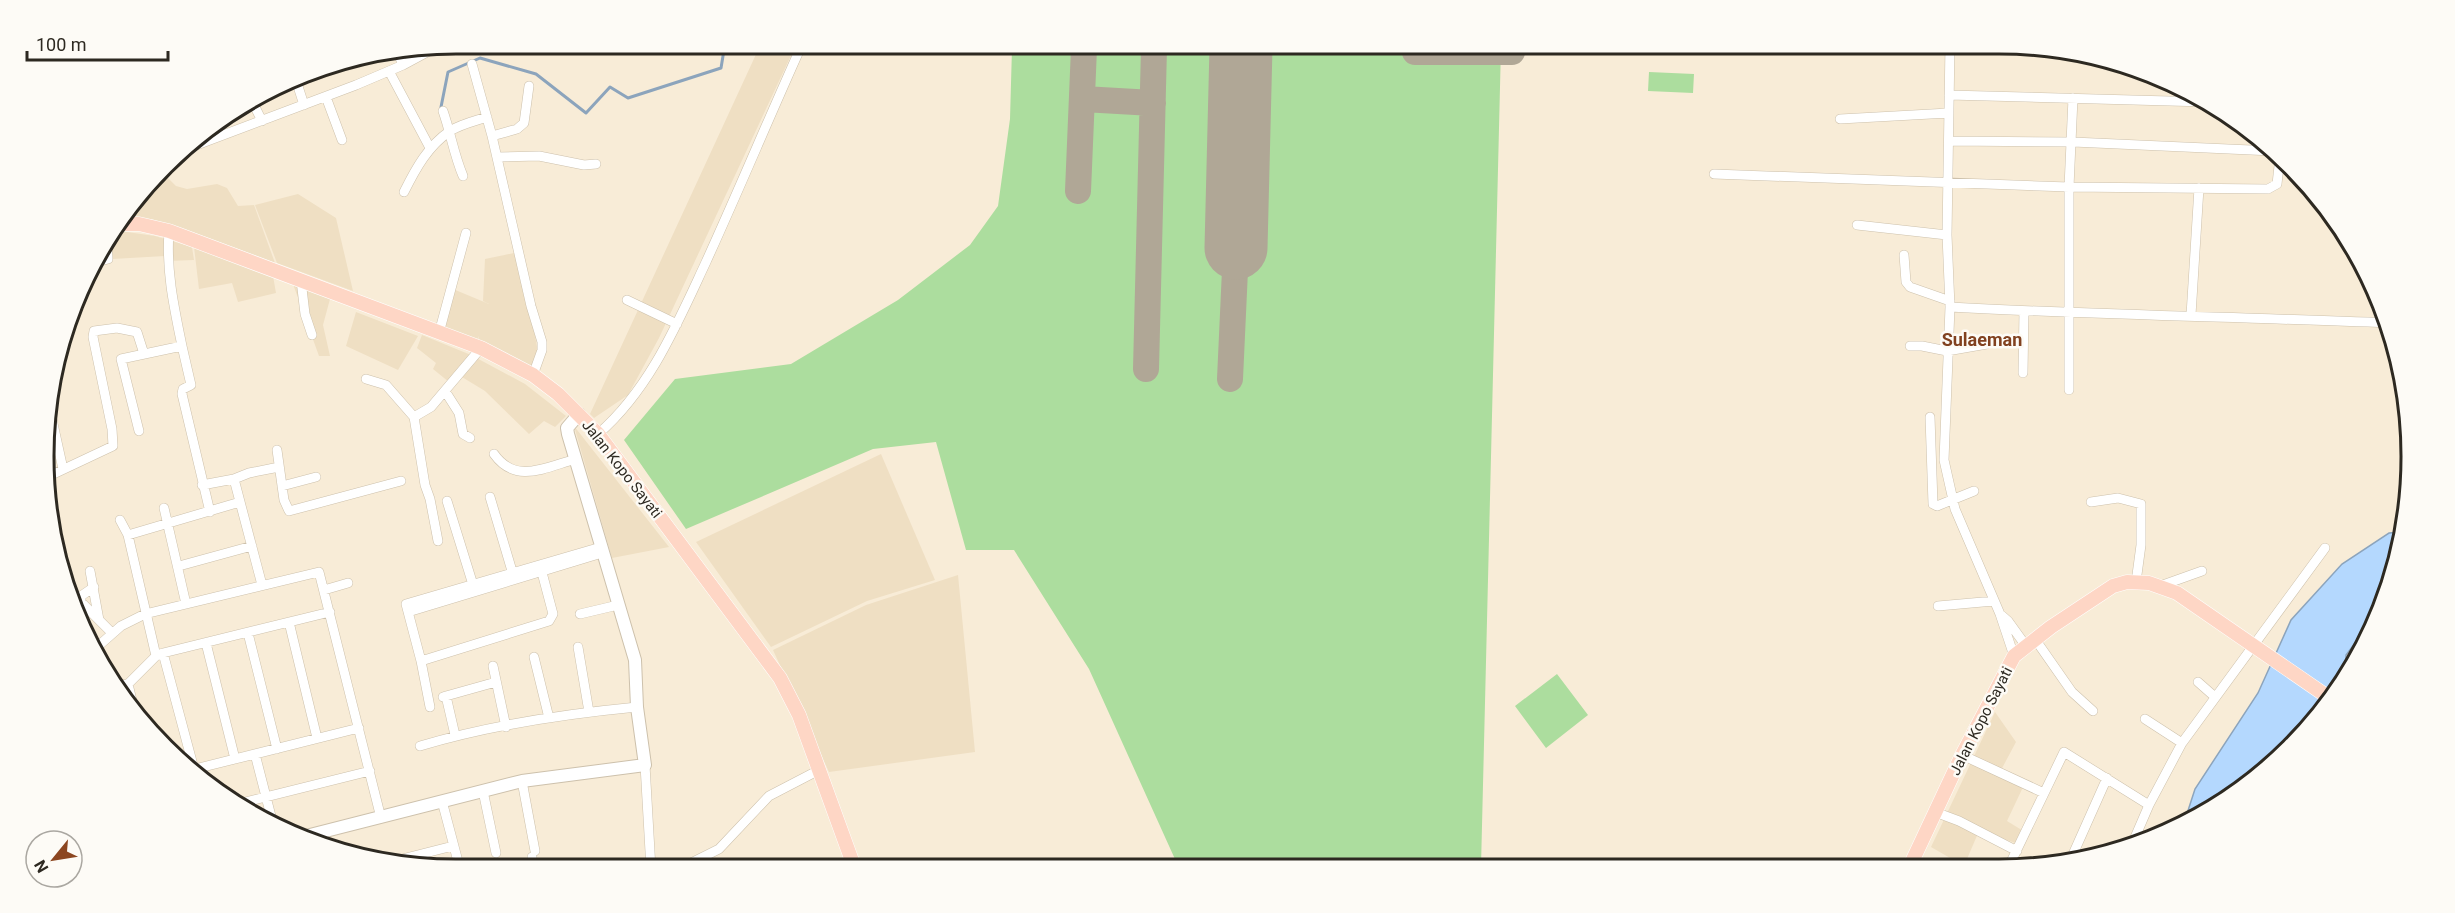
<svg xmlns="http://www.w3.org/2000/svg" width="2455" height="913" font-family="Roboto,sans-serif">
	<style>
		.built { fill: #efdfc3 }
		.green { fill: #acdd9e }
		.water { fill: #b4d8fe; stroke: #8ca4bc; stroke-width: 1.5 }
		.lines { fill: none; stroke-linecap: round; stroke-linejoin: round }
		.stream { stroke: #8ca4bc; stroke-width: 3 }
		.taxiway { stroke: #b0a796; stroke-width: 26 }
		.runway { stroke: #b0a796; stroke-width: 63 }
		.street-casing { stroke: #cdc1ac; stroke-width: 10 }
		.secondary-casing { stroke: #cdc1ac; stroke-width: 14 }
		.primary-casing { stroke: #fff; stroke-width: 15 }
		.street { stroke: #fff; stroke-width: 9 }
		.secondary { stroke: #fff; stroke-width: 12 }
		.primary { stroke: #fed6c5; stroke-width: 14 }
		.labels { text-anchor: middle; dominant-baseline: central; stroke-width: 5; stroke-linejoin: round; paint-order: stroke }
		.street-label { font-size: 15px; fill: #2d2921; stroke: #fdfbf6 }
		.quarter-label { font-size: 18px; font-weight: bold; fill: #81411f; stroke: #fdfbf6 }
		.rim { fill: none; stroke: #2d2921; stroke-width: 3 }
	</style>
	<rect width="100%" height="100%" fill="#f8ecd7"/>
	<!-- built -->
	<path class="built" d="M 794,49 L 659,338 L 628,395 L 594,418 L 590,414 L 758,50 Z
		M 161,171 L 176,186 L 187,189 L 217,184 L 227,188 L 238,206 L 254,205 L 275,263 L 182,228 L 151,219 L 121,218 L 129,205 Z
		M 298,194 L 336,218 L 353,291 L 277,263 L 255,205 Z
		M 113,230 L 155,236 L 192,247 L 194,260 L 167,261 L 165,256 L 95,260 Z
		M 194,247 L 273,276 L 276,293 L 238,302 L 232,283 L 199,289 Z
		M 519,252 L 539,357 L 535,370 L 478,342 L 479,336 L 476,342 L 442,329 L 453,289 L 489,304 L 483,301 L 485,259 Z
		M 293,284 L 330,299 L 323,325 L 330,356 L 319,356 Z
		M 356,312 L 418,336 L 398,370 L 346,346 Z
		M 422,335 L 471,355 L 525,384 L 566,416 L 555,427 L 544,421 L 529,434 L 485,391 L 457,374 L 449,382 L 433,369 L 436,363 L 417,348 Z
		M 574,426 L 669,547 L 612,558 Z
		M 881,454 L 935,580 L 867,601 L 771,647 L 696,542 Z
		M 958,575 L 975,752 L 829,772 L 773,650 L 866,605 Z
		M 1995,712 L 2016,742 L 2000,772 L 2024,785 L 2007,821 L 2025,832 L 2019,844 L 1979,831 L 1964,866 L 1931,847 Z"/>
	<!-- green -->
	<path class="green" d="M 1501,46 L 1481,867 L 1179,868 L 1089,669 L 1014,550 L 966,550 L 936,442 L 873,449 L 686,529 L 624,440 L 675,379 L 791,364 L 898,300 L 970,245 L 998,206 L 1010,119 L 1012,48 Z
		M 1649,72 L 1694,74 L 1693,93 L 1648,91 Z
		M 1557,674 L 1588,715 L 1546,748 L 1515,706 Z"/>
	<!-- water -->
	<path class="water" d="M 2403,532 L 2398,563 L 2377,614 L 2346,655 L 2345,676 L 2271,767 L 2183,826 L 2195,789 L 2258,693 L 2291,620 L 2342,564 L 2389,533 Z"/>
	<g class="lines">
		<!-- stream -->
		<path class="stream" d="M 441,107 L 448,72 L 480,58 L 536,74 L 586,113 L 610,87 L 628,98 L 721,68 L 724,50"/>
		<!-- taxiway -->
		<path class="taxiway" d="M 1415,52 L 1512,52
			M 1083,99 L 1153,103
			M 1078,191 L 1084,48
			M 1146,369 L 1154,48
			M 1230,379 L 1236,248"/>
		<!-- runway -->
		<path class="runway" d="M 1236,248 L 1241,47"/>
		<defs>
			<path id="street" d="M 1950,44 L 1947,235 L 1950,307 L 1944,460 L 1955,509 L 2000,614 L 2014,656
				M 397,51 L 403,65
				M 472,64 L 492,136 L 517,129 L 524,123 L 529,86
				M 389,71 L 430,148
				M 295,77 L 304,105
				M 1949,95 L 2206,102
				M 326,97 L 342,140
				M 253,103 L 262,121
				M 443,111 C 451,134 454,155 463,176
				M 1840,119 L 1949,113
				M 492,136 L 531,306 L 542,342 L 542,350 L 533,375
				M 1950,141 L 2073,142 L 2273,151
				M 178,152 L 356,85 L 403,65 L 429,51
				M 498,157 L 539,156 L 584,165 L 596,164
				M 1714,174 L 2069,187 L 2268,189 L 2277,184 L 2280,157
				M 404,192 C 416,168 428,146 450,131 C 461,124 475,121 487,117
				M 1857,225 L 1947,235
				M 1904,255 L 1906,282 L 1910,287 L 1950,301
				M 93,263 L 108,259 L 107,240
				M 301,280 L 305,314 L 312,335
				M 627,300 L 677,324
				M 1950,307 C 2096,315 2243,317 2389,323
				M 2191,315 L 2199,188
				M 439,333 L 466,233
				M 182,346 L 191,385 L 183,389 L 182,394 L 210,512
				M 1910,346 L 1922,346 L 1947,351 L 1987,344
				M 2023,373 L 2024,311
				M 366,379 L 386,385 L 414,417 L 425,485 L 430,499 L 438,541
				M 2069,390 L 2069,187 L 2073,98
				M 445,391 L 459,413 L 463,434 L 470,438
				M 48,401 L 63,469
				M 414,417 L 431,407 L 481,348
				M 1930,417 L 1933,504 L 1937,506 L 1974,491
				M 139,431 L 121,359 L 182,346 C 174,307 166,271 169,231
				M 598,434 C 650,389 677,324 706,262 C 738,192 768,120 800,49
				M 277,450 L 284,500 L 289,511 L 401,481
				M 494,454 C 516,485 546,467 576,459
				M 45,478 L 113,446 L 112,429 L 93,337 L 94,331 L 117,328 L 137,332 L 144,354
				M 202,485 L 234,479
				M 282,486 L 316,477
				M 490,497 L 512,571
				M 447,501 L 474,588
				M 2091,502 L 2118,498 L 2141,504 L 2141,545 L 2136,582
				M 164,508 L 186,604
				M 120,520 L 128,535 L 156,656
				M 128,535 L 240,502
				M 540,565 L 553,614 L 549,621 L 421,661 L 406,604 L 601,547
				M 179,566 L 252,546
				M 90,571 L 99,620
				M 262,585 L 234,479 L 249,473 L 279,467
				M 2160,586 L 2202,571
				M 94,587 L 81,596 L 81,602 L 112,633
				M 324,590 L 348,583
				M 1938,606 L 1994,601
				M 408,612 L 602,553
				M 580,614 L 618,605
				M 2000,614 L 2008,621 L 2026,646
				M 289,622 L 317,738
				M 248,633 L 277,749
				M 2035,639 L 2072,692 L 2093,711
				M 206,643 L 235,759
				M 578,647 L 589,712
				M 96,648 L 121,626 L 145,614 L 319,572 L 381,818
				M 163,653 L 194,769
				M 534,657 L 549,718
				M 421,661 L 430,707
				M 493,666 L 506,727
				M 2198,682 L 2215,697
				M 128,684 L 135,713
				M 113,686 L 128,684 L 156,656 L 163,653 L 330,612
				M 446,696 L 496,682
				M 443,697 L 446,696 L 455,735
				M 2145,719 L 2182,743
				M 420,746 C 490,725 564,714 637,707
				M 255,754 L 272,820
				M 1962,755 L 2044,793
				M 645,765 L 651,869
				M 191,770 L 359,728
				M 522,781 L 535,851
				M 483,791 L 496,853
				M 442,801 L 460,869
				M 237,804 L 370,771
				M 1935,812 L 1959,821 L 2017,851
				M 322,832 L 325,844
				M 2133,842 L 2149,805 L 2182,743 L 2325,548
				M 532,857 L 533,869
				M 394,861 L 453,846
				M 2070,861 L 2107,778
				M 2009,866 L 2064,752 L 2149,805
				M 757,868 L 757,869
				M 905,868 L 906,868
				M 679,869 L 719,849 L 769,796 L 819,770"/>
			<path id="secondary" d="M 306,836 L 522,781 L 645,765 L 637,707 L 635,660 L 568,434 L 567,428 L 579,414"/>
			<path id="primary" d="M 117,224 L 139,224 L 169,231 L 481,348 L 533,375 L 558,394 L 598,434 L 780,678 L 799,715 L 855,869
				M 1910,866 L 1962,755 L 2014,656 L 2051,627 L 2113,586 L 2127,582 L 2149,583 L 2177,593 L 2328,697"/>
		</defs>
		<!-- street casing -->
		<use href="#street" class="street-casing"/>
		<!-- secondary casing -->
		<use href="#secondary" class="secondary-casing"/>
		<!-- primary casing -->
		<use href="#primary" class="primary-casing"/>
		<!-- street -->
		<use href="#street" class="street"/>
		<!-- secondary -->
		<use href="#secondary" class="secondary"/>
		<!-- primary -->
		<use href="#primary" class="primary"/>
	</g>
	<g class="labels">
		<!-- street labels -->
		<g class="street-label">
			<text transform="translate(622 469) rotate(52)">Jalan Kopo Sayati</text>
			<text transform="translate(1981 721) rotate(-63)">Jalan Kopo Sayati</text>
		</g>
		<!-- quarter labels -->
		<g class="quarter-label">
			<text x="1982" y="339">Sulaeman</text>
		</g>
	</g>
	<!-- crop -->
	<path d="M0 0H2455V913H0ZM456 54H1999A402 402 0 0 1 2401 456V457A402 402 0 0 1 1999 859H456A402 402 0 0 1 54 457V456A402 402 0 0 1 456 54Z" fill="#fdfbf6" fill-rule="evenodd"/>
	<path class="rim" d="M456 54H1999A402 402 0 0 1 2401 456V457A402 402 0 0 1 1999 859H456A402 402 0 0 1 54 457V456A402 402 0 0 1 456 54Z"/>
	<!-- north arrow -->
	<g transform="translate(54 859) rotate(240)"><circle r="28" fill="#fdfbf6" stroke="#aaa7a1" stroke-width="1.5"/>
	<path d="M0-4.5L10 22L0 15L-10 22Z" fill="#8c4620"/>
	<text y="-9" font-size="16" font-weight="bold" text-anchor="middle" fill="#2d2921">N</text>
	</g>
	<!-- scale -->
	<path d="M27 51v9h141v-9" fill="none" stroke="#2d2921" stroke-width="3"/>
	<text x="36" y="51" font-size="18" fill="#2d2921" stroke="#fdfbf6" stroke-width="4.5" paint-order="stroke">100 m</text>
</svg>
